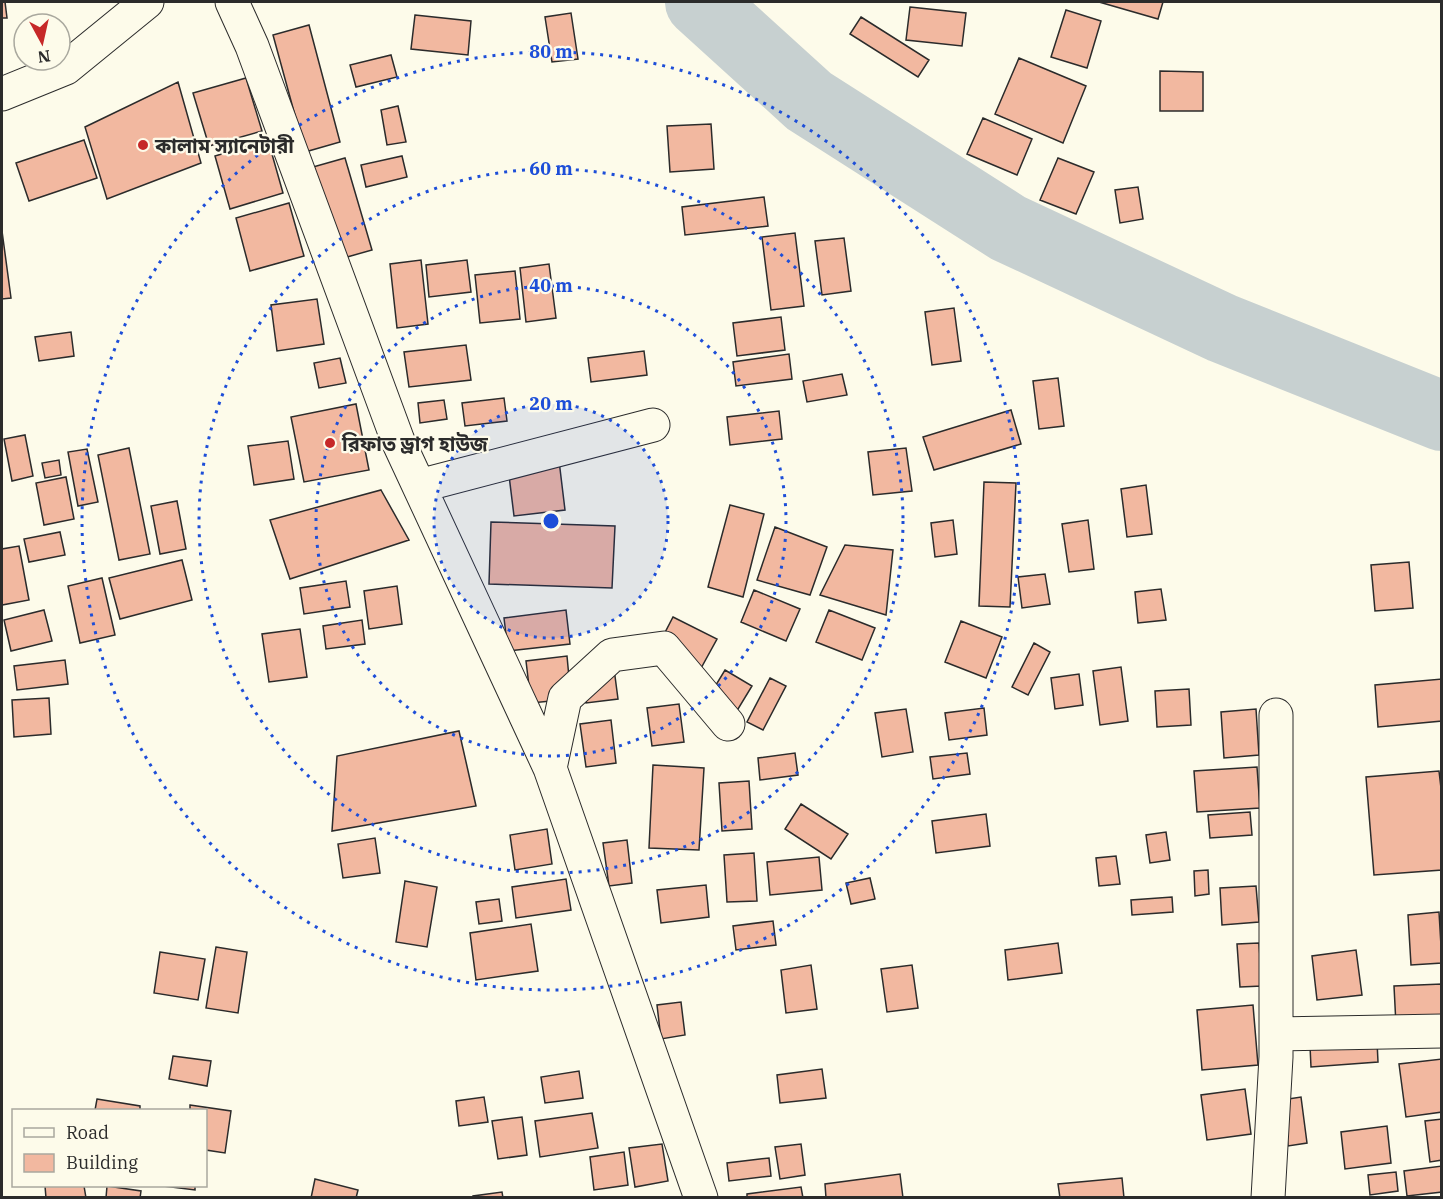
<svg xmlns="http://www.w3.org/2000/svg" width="1443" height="1199" font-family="'IBM Plex Serif','Noto Sans Bengali',serif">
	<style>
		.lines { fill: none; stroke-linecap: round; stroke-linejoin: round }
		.river { stroke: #c7d0d0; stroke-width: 70 }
		.building { fill: #f2b8a0; stroke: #2b2b2b; stroke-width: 1.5 }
		.minor-casing { stroke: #2b2b2b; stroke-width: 35 }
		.highway-casing { stroke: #2b2b2b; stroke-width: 35 }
		.minor { stroke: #fdfbea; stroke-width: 33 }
		.highway { stroke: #fdfbea; stroke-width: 33 }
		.ring { fill: none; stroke: #1d4ed8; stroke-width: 3; stroke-dasharray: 3 6 }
		.poi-dot { fill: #c62828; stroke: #fdfbea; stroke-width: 2 }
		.labels { text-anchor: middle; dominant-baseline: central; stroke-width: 4.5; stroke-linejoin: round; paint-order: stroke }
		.poi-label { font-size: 20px; font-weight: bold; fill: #2b2b2b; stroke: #fdfbea; text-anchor: start }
		.centre { fill: #1d4ed8; stroke: #fdfbea; stroke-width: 3 }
		.ring-label { font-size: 18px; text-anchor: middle; font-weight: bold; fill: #1d4ed8; stroke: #fdfbea; stroke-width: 4.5; stroke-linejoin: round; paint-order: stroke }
	</style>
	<rect width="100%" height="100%" fill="#fdfbea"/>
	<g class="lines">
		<!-- river -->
		<path class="river" d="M 700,2 L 809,101 L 1008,228 L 1222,328 L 1442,416"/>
	</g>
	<!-- building -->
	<path class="building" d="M 2,2 L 5,2 L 7,18 L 2,18 Z
		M 1099,2 L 1163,2 L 1158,19 Z
		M 910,7 L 966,13 L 962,46 L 906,40 Z
		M 1066,10 L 1101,21 L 1087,68 L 1051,57 Z
		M 571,13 L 578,59 L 552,62 L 545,17 Z
		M 415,15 L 471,21 L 468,55 L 411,49 Z
		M 861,17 L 929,60 L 918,77 L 850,34 Z
		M 309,25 L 340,142 L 305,152 L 273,35 Z
		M 391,55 L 397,77 L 356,87 L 350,65 Z
		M 1019,58 L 1086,86 L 1063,143 L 995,114 Z
		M 1160,71 L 1203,72 L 1203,111 L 1160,111 Z
		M 246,78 L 262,131 L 209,146 L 193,93 Z
		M 178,82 L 201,163 L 107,199 L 85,127 Z
		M 398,106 L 406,142 L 387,145 L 381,110 Z
		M 983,118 L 1032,139 L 1017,175 L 967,154 Z
		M 711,124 L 714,169 L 670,172 L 667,126 Z
		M 84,140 L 97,178 L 29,201 L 16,163 Z
		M 268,140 L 283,193 L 230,209 L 215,156 Z
		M 402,156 L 407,177 L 366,187 L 361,165 Z
		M 345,158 L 372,250 L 340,259 L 313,167 Z
		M 1058,158 L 1094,172 L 1076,214 L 1040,200 Z
		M 1138,187 L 1143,219 L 1120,223 L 1115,190 Z
		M 764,197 L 768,226 L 685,235 L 682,207 Z
		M 289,203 L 304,256 L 250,271 L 236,218 Z
		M 2,231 L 11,298 L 2,299 Z
		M 795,233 L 804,306 L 771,310 L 762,237 Z
		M 844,238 L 851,291 L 822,295 L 815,241 Z
		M 421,260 L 428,324 L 397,328 L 390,264 Z
		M 467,260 L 471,292 L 429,297 L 426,265 Z
		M 549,264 L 556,318 L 526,322 L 520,268 Z
		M 515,271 L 520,319 L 480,323 L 475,275 Z
		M 317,299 L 324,344 L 277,351 L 271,305 Z
		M 954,308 L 961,361 L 932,365 L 925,312 Z
		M 781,317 L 785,350 L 737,356 L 733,323 Z
		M 71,332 L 74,356 L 39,361 L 35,337 Z
		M 466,345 L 471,380 L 409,387 L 404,352 Z
		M 644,351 L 647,375 L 591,382 L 588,358 Z
		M 789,354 L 792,379 L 736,386 L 733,362 Z
		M 340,358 L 346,383 L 319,388 L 314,363 Z
		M 842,374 L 847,395 L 807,402 L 803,381 Z
		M 1058,378 L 1064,426 L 1039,429 L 1033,381 Z
		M 504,398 L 507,421 L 465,426 L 462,403 Z
		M 444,400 L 447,419 L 420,423 L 418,403 Z
		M 356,404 L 369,470 L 304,482 L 291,417 Z
		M 1011,410 L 1021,444 L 934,470 L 923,437 Z
		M 779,411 L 782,439 L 730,445 L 727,417 Z
		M 25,435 L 33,476 L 12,481 L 4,439 Z
		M 288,441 L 294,479 L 254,485 L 248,446 Z
		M 557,444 L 565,510 L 514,516 L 506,451 Z
		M 129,448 L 150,554 L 119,560 L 98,455 Z
		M 906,448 L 912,491 L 873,495 L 868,452 Z
		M 87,449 L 98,502 L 78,506 L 68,452 Z
		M 59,460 L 61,475 L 45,478 L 42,463 Z
		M 66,477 L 74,519 L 44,525 L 36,483 Z
		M 984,482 L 1016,483 L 1010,607 L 979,606 Z
		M 1146,485 L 1152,534 L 1127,537 L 1121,489 Z
		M 381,490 L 409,540 L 290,579 L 270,520 Z
		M 177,501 L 186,549 L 160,554 L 151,506 Z
		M 730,505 L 764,514 L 743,597 L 708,587 Z
		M 953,520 L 957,554 L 935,557 L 931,523 Z
		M 1088,520 L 1094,569 L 1069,572 L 1062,524 Z
		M 491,522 L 615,526 L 612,588 L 489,584 Z
		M 775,527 L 827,547 L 810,595 L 757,580 Z
		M 60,532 L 65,555 L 29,562 L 24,539 Z
		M 845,545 L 893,550 L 886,615 L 820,595 Z
		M 19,546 L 29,600 L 2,605 L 2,549 Z
		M 182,560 L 192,600 L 120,619 L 109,578 Z
		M 1409,562 L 1413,608 L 1375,611 L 1371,565 Z
		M 1045,574 L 1050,604 L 1022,608 L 1018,577 Z
		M 102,578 L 115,635 L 80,643 L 68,586 Z
		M 346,581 L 350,607 L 304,614 L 300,588 Z
		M 397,586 L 402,624 L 369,629 L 364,591 Z
		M 1161,589 L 1166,620 L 1138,623 L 1135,592 Z
		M 754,590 L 800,609 L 786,641 L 741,622 Z
		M 44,610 L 52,641 L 11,651 L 4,620 Z
		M 566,610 L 570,644 L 508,651 L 504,618 Z
		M 829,610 L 875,628 L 862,660 L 816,642 Z
		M 673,617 L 717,639 L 700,670 L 657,648 Z
		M 362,620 L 365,644 L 326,649 L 323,626 Z
		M 961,621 L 1002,637 L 986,678 L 945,662 Z
		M 300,629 L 307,677 L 269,682 L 262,634 Z
		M 1034,643 L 1050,652 L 1028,695 L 1012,687 Z
		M 567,656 L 571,699 L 531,703 L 526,661 Z
		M 65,660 L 68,684 L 17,690 L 14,666 Z
		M 613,661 L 618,699 L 586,703 L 582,665 Z
		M 1121,667 L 1128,721 L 1100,725 L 1093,671 Z
		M 725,670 L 752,686 L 735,714 L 708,698 Z
		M 1079,674 L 1083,705 L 1055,709 L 1051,678 Z
		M 770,678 L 786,686 L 763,730 L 747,722 Z
		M 1442,679 L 1442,721 L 1378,727 L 1375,685 Z
		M 1189,689 L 1191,725 L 1157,727 L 1155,691 Z
		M 49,698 L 51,734 L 14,737 L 12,700 Z
		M 679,704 L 684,742 L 652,746 L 647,708 Z
		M 984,708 L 987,735 L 949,740 L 945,713 Z
		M 906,709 L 913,752 L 882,757 L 875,713 Z
		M 1256,709 L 1259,755 L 1224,758 L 1221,712 Z
		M 611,720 L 616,763 L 586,767 L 580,724 Z
		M 459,731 L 476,806 L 332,831 L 337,756 Z
		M 795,753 L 798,775 L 760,780 L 758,758 Z
		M 967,753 L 970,774 L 933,779 L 930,757 Z
		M 653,765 L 704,768 L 699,850 L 649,848 Z
		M 1257,767 L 1260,808 L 1197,812 L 1194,771 Z
		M 1439,771 L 1442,797 L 1442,870 L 1374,875 L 1366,777 Z
		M 749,781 L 752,829 L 722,831 L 719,783 Z
		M 801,804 L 848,834 L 831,859 L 785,829 Z
		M 1250,812 L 1252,835 L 1210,838 L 1208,815 Z
		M 986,814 L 990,846 L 936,853 L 932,821 Z
		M 547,829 L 552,864 L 515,870 L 510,835 Z
		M 1166,832 L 1170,860 L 1150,863 L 1146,835 Z
		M 375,838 L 380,873 L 343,878 L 338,844 Z
		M 627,840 L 632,883 L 609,886 L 603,843 Z
		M 754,853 L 757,901 L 727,902 L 724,855 Z
		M 1116,856 L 1120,884 L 1099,886 L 1096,858 Z
		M 819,857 L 822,890 L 770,895 L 767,862 Z
		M 1208,870 L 1209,894 L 1195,896 L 1194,871 Z
		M 870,878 L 875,899 L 851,904 L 846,883 Z
		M 566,879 L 571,910 L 516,918 L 512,887 Z
		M 405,881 L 437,887 L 427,947 L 396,942 Z
		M 706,885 L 709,917 L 661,923 L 657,890 Z
		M 1256,886 L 1259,922 L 1222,925 L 1220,888 Z
		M 1172,897 L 1173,912 L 1132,915 L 1131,900 Z
		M 499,899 L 502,921 L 479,924 L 476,902 Z
		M 1439,912 L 1442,963 L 1411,965 L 1408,915 Z
		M 773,921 L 776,945 L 736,950 L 733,926 Z
		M 531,924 L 538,971 L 476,980 L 470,933 Z
		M 1058,943 L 1062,973 L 1008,980 L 1005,950 Z
		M 1259,943 L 1262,986 L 1240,987 L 1237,944 Z
		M 216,947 L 247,952 L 238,1013 L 206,1008 Z
		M 1356,950 L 1362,995 L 1317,1000 L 1312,956 Z
		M 160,952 L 205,959 L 198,1000 L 154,993 Z
		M 811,965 L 817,1009 L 786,1013 L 781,970 Z
		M 912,965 L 918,1008 L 887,1012 L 881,969 Z
		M 1442,984 L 1442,1023 L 1396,1025 L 1394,986 Z
		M 681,1002 L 685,1035 L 661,1039 L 657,1005 Z
		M 1253,1005 L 1258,1065 L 1202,1070 L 1197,1010 Z
		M 1377,1041 L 1378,1062 L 1311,1067 L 1310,1046 Z
		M 173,1056 L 211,1061 L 207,1086 L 169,1079 Z
		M 1442,1059 L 1442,1112 L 1406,1117 L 1399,1064 Z
		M 822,1069 L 826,1098 L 780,1103 L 777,1075 Z
		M 579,1071 L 583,1098 L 545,1103 L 541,1077 Z
		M 1245,1089 L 1251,1134 L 1207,1140 L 1201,1095 Z
		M 484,1097 L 488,1122 L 459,1126 L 456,1101 Z
		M 1301,1097 L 1307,1143 L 1288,1146 L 1282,1100 Z
		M 97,1099 L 140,1106 L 140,1110 L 95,1110 Z
		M 190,1105 L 231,1111 L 225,1153 L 206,1150 L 206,1110 L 190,1110 Z
		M 592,1113 L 598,1148 L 540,1157 L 535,1121 Z
		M 522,1117 L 527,1155 L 498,1159 L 492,1121 Z
		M 1442,1119 L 1442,1160 L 1430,1162 L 1425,1121 Z
		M 1387,1126 L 1391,1163 L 1345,1169 L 1341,1132 Z
		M 662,1144 L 668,1181 L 635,1187 L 629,1148 Z
		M 801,1144 L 805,1175 L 780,1179 L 775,1147 Z
		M 624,1152 L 628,1185 L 594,1190 L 590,1157 Z
		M 769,1158 L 771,1176 L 729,1181 L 727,1163 Z
		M 1442,1166 L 1442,1192 L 1407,1196 L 1404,1171 Z
		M 1396,1172 L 1398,1191 L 1370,1195 L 1368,1175 Z
		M 900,1174 L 903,1198 L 826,1198 L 825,1184 Z
		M 1122,1178 L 1124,1198 L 1060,1198 L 1058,1184 Z
		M 315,1179 L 358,1190 L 356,1198 L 311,1198 Z
		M 45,1186 L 84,1186 L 86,1198 L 46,1198 Z
		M 107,1186 L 141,1191 L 140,1198 L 106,1198 Z
		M 163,1186 L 195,1186 L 195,1190 Z
		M 801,1187 L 803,1198 L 747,1198 L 747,1194 Z
		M 502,1192 L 503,1198 L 473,1198 L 473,1196 Z"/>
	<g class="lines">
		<defs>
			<path id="minor" d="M 232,2 L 252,46 L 398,441 L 550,768 L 701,1198
				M 419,486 L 653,425
				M 550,768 L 565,698 L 612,655 L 664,648 L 728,724
				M 1276,1034 L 1442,1031
				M 1268,1198 L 1276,1057 L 1276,715"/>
			<path id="highway" d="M 2,94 L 66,68 L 147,2"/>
		</defs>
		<!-- minor casing -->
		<use href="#minor" class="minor-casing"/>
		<!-- highway casing -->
		<use href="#highway" class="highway-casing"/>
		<!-- minor -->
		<use href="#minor" class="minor"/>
		<!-- highway -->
		<use href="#highway" class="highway"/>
	</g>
	<!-- distance rings -->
	<circle cx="551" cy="521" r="117" fill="#1d4ed8" fill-opacity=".12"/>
	<g class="ring">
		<circle cx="551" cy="521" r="117"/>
		<circle cx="551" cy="521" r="235"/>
		<circle cx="551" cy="521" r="352"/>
		<circle cx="551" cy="521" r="469"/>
	</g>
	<!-- markers -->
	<g class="poi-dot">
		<circle cx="143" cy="145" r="6"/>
		<circle cx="330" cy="443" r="6"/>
	</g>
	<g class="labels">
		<!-- poi labels -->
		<g class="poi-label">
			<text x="155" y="145">কালাম স্যানেটারী</text>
			<text x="342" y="443">রিফাত ড্রাগ হাউজ</text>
		</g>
	</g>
	<circle cx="551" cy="521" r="9" class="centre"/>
	<g class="ring-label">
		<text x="551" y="58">80 m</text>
		<text x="551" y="175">60 m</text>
		<text x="551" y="292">40 m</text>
		<text x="551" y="410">20 m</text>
	</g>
	<!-- border -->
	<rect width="1443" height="1199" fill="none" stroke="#2b2b2b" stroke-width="6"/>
	<!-- legend -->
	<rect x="12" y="1109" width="195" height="78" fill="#fdfbea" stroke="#a9a89e" stroke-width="1.5"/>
	<rect x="24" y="1128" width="30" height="9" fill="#fdfbea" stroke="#a9a89e" stroke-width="1.5"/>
	<text x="66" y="1139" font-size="18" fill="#2b2b2b">Road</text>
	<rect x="24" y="1154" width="30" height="18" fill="#f2b8a0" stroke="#a9a89e" stroke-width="1.5"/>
	<text x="66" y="1169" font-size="18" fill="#2b2b2b">Building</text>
	<!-- north arrow -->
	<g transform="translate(42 42) rotate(172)"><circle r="28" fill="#fdfbea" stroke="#a9a89e" stroke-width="1.5"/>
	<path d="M0-4.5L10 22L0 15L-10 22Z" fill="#c62828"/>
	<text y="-9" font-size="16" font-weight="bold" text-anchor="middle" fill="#2b2b2b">N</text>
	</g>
</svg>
